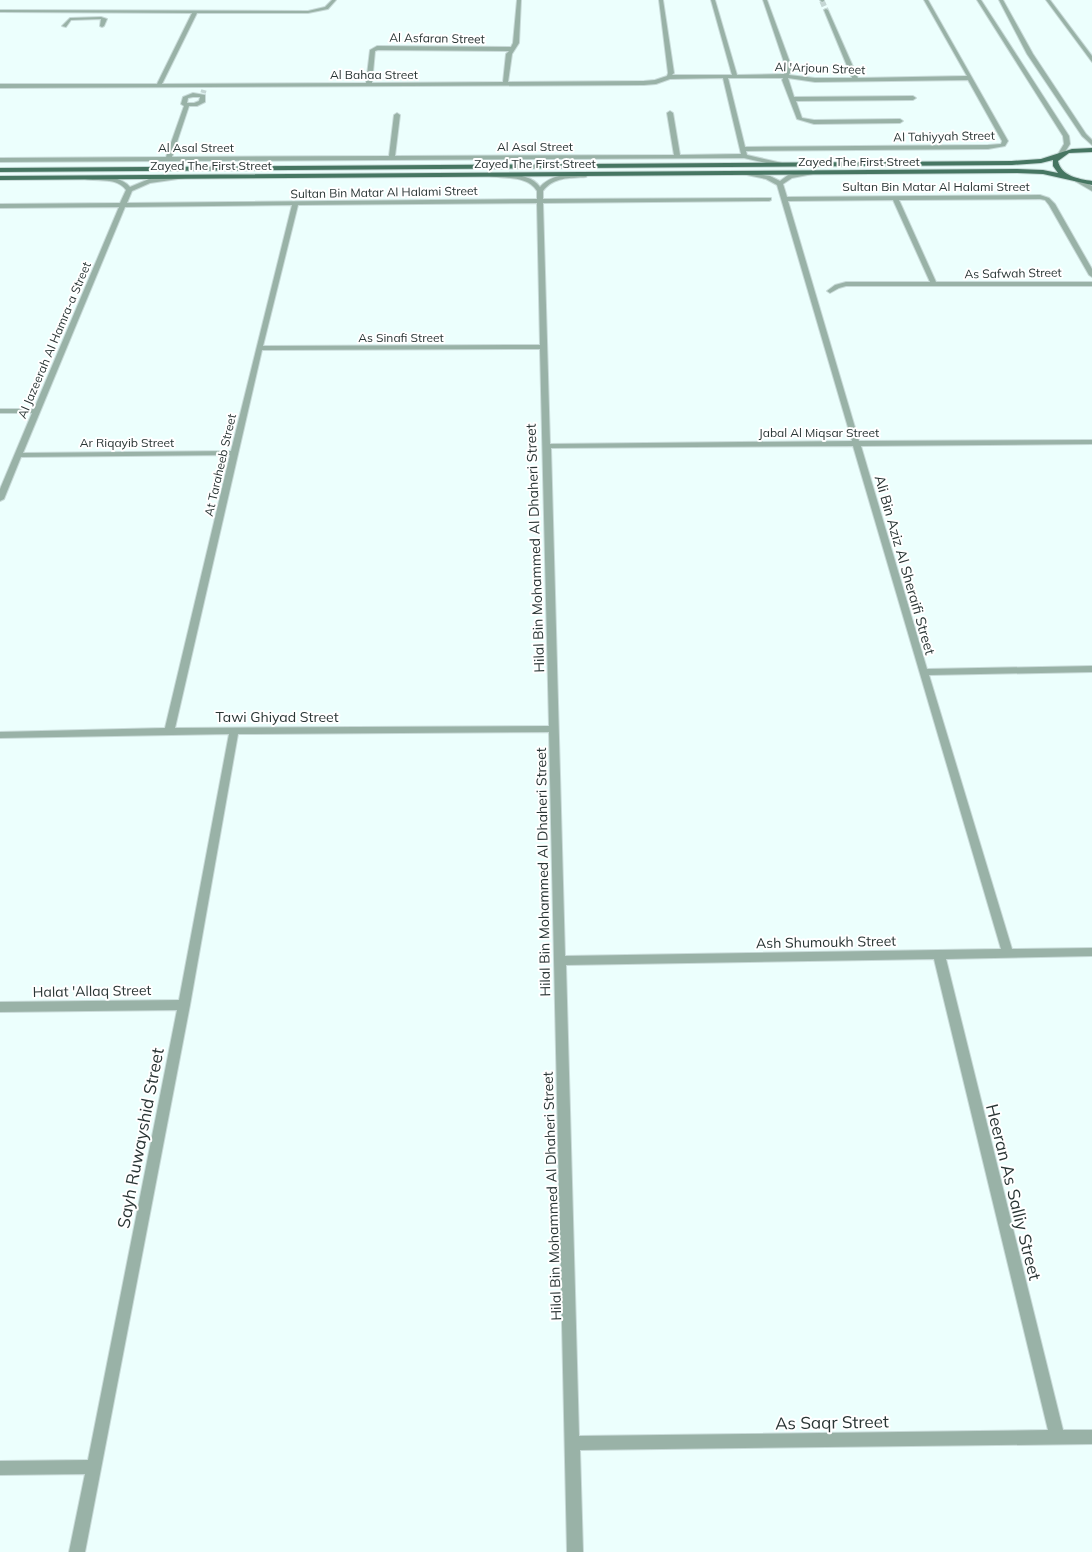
<svg xmlns="http://www.w3.org/2000/svg" width="1092" height="1552" font-family="Mulish,sans-serif">
	<style>
		.lines { fill: none; stroke-linecap: round; stroke-linejoin: round }
		.minor-tunnel { stroke: #c5d7d5; stroke-width: 5.5; stroke-dasharray: 5.5 2.5; stroke-linecap: butt }
		.minor-casing { stroke: #c9dbd9; stroke-width: 2 }
		.tertiary-casing { stroke: #c9dbd9; stroke-width: 2 }
		.primary-casing { stroke: #c9dbd9; stroke-width: 2 }
		.minor { fill: #99b2a7; fill-rule: evenodd }
		.tertiary { fill: #99b2a7; fill-rule: evenodd }
		.primary { fill: #467662; fill-rule: evenodd }
		.labels { text-anchor: middle; dominant-baseline: central; stroke-width: 4; stroke-linejoin: round; paint-order: stroke }
		.far-street-label { font-size: 12px; fill: #293534; stroke: #fff }
		.street-label { font-size: 14px; fill: #293534; stroke: #fff }
		.near-street-label { font-size: 17px; fill: #293534; stroke: #fff }
	</style>
	<rect width="100%" height="100%" fill="#ecfffd"/>
	<g class="lines">
		<!-- minor-tunnel -->
		<path class="minor-tunnel" d="M 822,1 L 826,10
			M 203,93 L 204,90"/>
		<defs>
			<path id="minor" d="M 332,0 L 336,0 L 328,9 L 308,13 L 197,13 L 162,84 L 366,83 L 370,50 L 377,46 L 511,47 L 513,43 L 517,0 L 521,0 L 519,43 L 512,54 L 508,82 L 644,81 L 655,80 L 667,76 L 668,73 L 659,0 L 663,0 L 674,73 L 672,75 L 732,75 L 711,0 L 715,0 L 737,75 L 784,74 L 786,68 L 763,0 L 767,0 L 792,68 L 789,75 L 815,78 L 852,78 L 824,10 L 826,9 L 828,10 L 858,78 L 967,76 L 924,0 L 928,0 L 1008,141 L 1005,146 L 988,149 L 746,151 L 747,155 L 782,163 L 783,164 L 780,166 L 744,158 L 0,162 L 0,158 L 166,157 L 184,106 L 181,104 L 183,97 L 193,93 L 205,95 L 205,102 L 197,106 L 189,106 L 172,157 L 389,156 L 394,115 L 397,113 L 400,115 L 395,156 L 674,155 L 667,113 L 670,111 L 673,113 L 680,155 L 741,154 L 723,78 L 670,79 L 656,84 L 644,85 L 0,88 L 0,84 L 157,84 L 192,13 L 0,12 L 0,10 L 308,11 L 325,7 ZM 378,50 L 509,51 L 506,54 L 503,82 L 372,83 L 375,51 ZM 728,78 L 783,78 L 782,80 L 797,119 L 814,124 L 900,123 L 903,121 L 900,119 L 814,120 L 802,118 L 796,101 L 913,100 L 916,98 L 913,96 L 794,97 L 788,78 L 815,82 L 968,80 L 1002,141 L 1001,144 L 988,145 L 745,147 ZM 193,97 L 200,97 L 199,101 L 194,103 L 187,103 L 188,98 Z
				M 820,0 L 824,0 L 824,1 L 822,2 Z
				M 1046,0 L 1050,0 L 1092,56 L 1092,62 Z
				M 101,17 L 107,19 L 104,26 L 102,27 L 100,26 L 101,19 L 71,20 L 66,27 L 62,26 L 70,18 Z
				M 811,171 L 814,173 L 813,174 L 792,178 L 783,184 L 787,197 L 1040,195 L 1049,198 L 1055,204 L 1092,269 L 1092,277 L 1089,275 L 1049,205 L 1045,200 L 1040,199 L 899,200 L 936,282 L 1092,282 L 1092,286 L 846,286 L 839,288 L 830,293 L 827,291 L 835,285 L 846,282 L 930,282 L 893,200 L 788,201 L 859,441 L 1092,440 L 1092,444 L 861,446 L 927,669 L 1092,666 L 1092,672 L 929,675 L 1012,949 L 1092,948 L 1092,956 L 946,959 L 1063,1430 L 1092,1430 L 1092,1444 L 580,1450 L 583,1552 L 567,1552 L 549,732 L 238,734 L 190,1005 L 85,1552 L 69,1552 L 85,1474 L 0,1475 L 0,1461 L 88,1460 L 177,1010 L 0,1012 L 0,1002 L 179,1000 L 229,734 L 0,738 L 0,732 L 165,728 L 230,455 L 21,457 L 4,499 L 0,501 L 0,489 L 32,413 L 0,413 L 0,409 L 34,409 L 119,207 L 0,208 L 0,204 L 120,203 L 126,190 C 117,177 98,182 85,179 L 85,177 C 98,175 122,176 130,187 L 149,179 L 183,175 L 186,177 L 185,178 L 150,183 L 132,191 L 127,203 L 537,199 L 537,191 C 527,175 505,179 489,176 L 488,175 L 491,173 C 507,175 530,172 540,187 C 551,174 570,174 586,173 L 589,175 L 586,177 C 570,178 553,177 543,191 L 543,199 L 771,198 L 771,200 L 769,201 L 543,203 L 550,444 L 852,441 L 777,185 L 766,179 L 742,174 L 745,172 L 770,176 L 780,181 L 788,175 ZM 537,203 L 540,345 L 263,346 L 298,205 ZM 292,205 L 231,451 L 23,453 L 125,207 ZM 540,349 L 549,726 L 175,728 L 262,350 ZM 853,446 L 1001,949 L 565,956 L 551,448 ZM 934,959 L 1048,1430 L 579,1436 L 566,965 Z"/>
			<path id="tertiary" d="M 977,0 L 981,0 L 1069,136 L 1070,144 L 1063,155 L 1058,154 L 1064,144 L 1063,136 Z
				M 999,0 L 1003,0 L 1033,54 L 1086,134 L 1092,140 L 1092,145 L 1082,136 L 1027,54 Z
				M 1073,178 L 1077,178 L 1092,186 L 1092,191 L 1073,180 Z"/>
			<path id="primary" d="M 1092,148 L 1092,152 L 1069,153 L 1058,161 C 1061,176 1079,179 1092,181 L 1092,185 L 1043,174 L 1017,173 L 0,180 L 0,176 L 1017,169 L 1043,170 L 1058,173 L 1053,166 L 1053,160 L 1041,163 L 1012,165 L 0,172 L 0,168 L 1012,161 L 1041,159 L 1072,149 Z"/>
		</defs>
		<!-- minor casing -->
		<use href="#minor" class="minor-casing"/>
		<!-- tertiary casing -->
		<use href="#tertiary" class="tertiary-casing"/>
		<!-- primary casing -->
		<use href="#primary" class="primary-casing"/>
		<!-- minor -->
		<use href="#minor" class="minor"/>
		<!-- tertiary -->
		<use href="#tertiary" class="tertiary"/>
		<!-- primary -->
		<use href="#primary" class="primary"/>
	</g>
	<g class="labels">
		<!-- far-street labels -->
		<g class="far-street-label">
			<text transform="translate(437 38) rotate(1)">Al Asfaran Street</text>
			<text transform="translate(820 68) rotate(2)">Al 'Arjoun Street</text>
			<text x="374" y="74">Al Bahaa Street</text>
			<text transform="translate(944 136) rotate(-1)">Al Tahiyyah Street</text>
			<text x="535" y="146">Al Asal Street</text>
			<text x="196" y="147">Al Asal Street</text>
			<text x="859" y="161">Zayed The First Street</text>
			<text x="535" y="163">Zayed The First Street</text>
			<text x="211" y="165">Zayed The First Street</text>
			<text x="936" y="186">Sultan Bin Matar Al Halami Street</text>
			<text transform="translate(384 192) rotate(-1)">Sultan Bin Matar Al Halami Street</text>
			<text transform="translate(1013 273) rotate(-1)">As Safwah Street</text>
			<text x="401" y="337">As Sinafi Street</text>
			<text transform="translate(54 340) rotate(-67)">Al Jazeerah Al Hamra-a Street</text>
			<text x="819" y="432">Jabal Al Miqsar Street</text>
			<text x="127" y="442">Ar Riqayib Street</text>
			<text transform="translate(220 465) rotate(-77)">At Taraheeb Street</text>
		</g>
		<!-- street labels -->
		<g class="street-label">
			<text transform="translate(535 548) rotate(-92)">Hilal Bin Mohammed Al Dhaheri Street</text>
			<text transform="translate(905 565) rotate(74)">Ali Bin Aziz Al Sheraifi Street</text>
			<text x="277" y="717">Tawi Ghiyad Street</text>
			<text transform="translate(543 872) rotate(-91)">Hilal Bin Mohammed Al Dhaheri Street</text>
			<text transform="translate(826 942) rotate(-1)">Ash Shumoukh Street</text>
			<text transform="translate(92 991) rotate(-1)">Halat 'Allaq Street</text>
			<text transform="translate(552 1196) rotate(-92)">Hilal Bin Mohammed Al Dhaheri Street</text>
		</g>
		<!-- near-street labels -->
		<g class="near-street-label">
			<text transform="translate(140 1138) rotate(-79)">Sayh Ruwayshid Street</text>
			<text transform="translate(1014 1192) rotate(76)">Heeran As Salliy Street</text>
			<text transform="translate(832 1422) rotate(-1)">As Saqr Street</text>
		</g>
	</g>
</svg>
